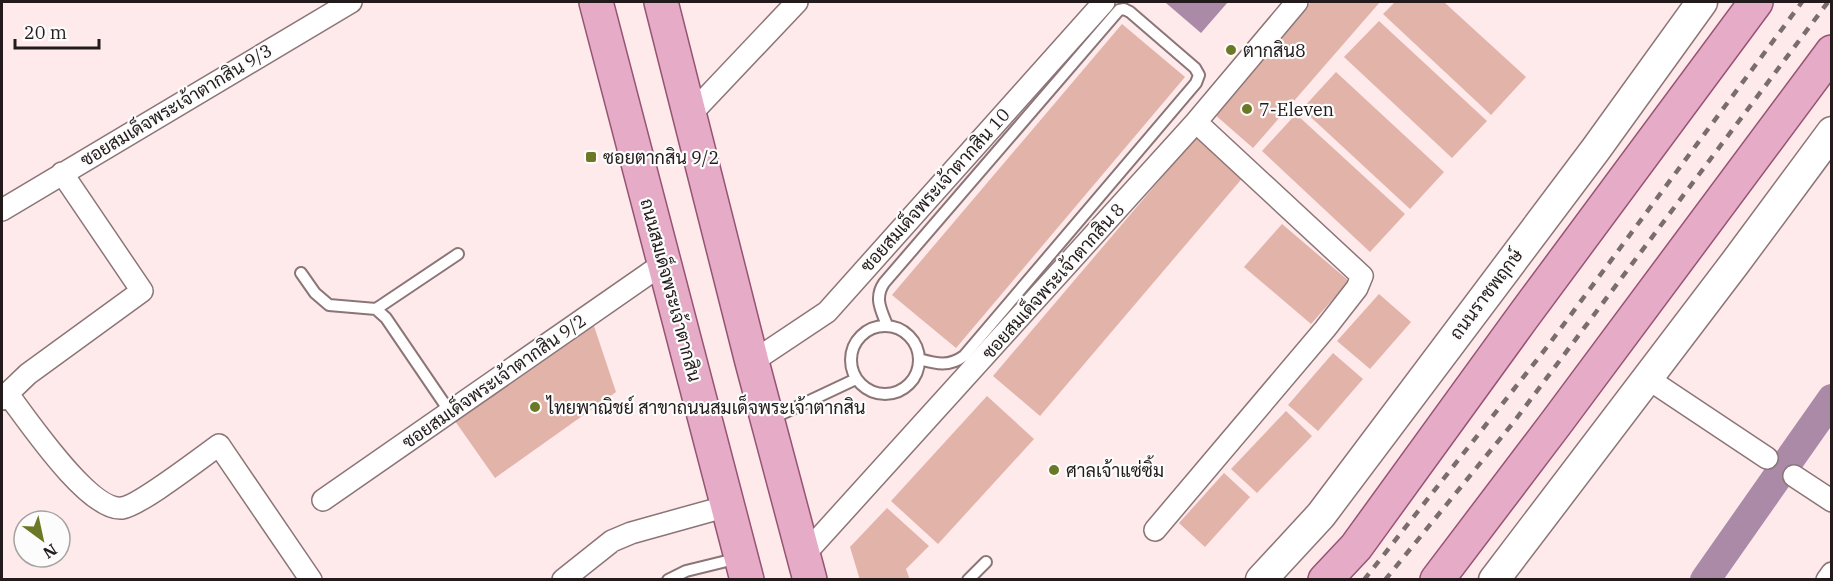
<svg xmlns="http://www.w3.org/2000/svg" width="1833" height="581" font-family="'IBM Plex Serif',Sarabun,serif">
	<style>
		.water { fill: #aa8aa7 }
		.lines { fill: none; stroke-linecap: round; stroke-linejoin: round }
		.canal { stroke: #aa8aa7; stroke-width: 30 }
		.building { fill: #e2b3a8 }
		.lane-casing { stroke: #8c7577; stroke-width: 14 }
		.street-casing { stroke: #8c7577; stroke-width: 24 }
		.secondary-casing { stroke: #8c7577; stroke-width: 33 }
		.primary-casing { stroke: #965472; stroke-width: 36 }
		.lane { stroke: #fff; stroke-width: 10 }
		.street { stroke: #fff; stroke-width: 21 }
		.secondary { stroke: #fff; stroke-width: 30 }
		.primary { stroke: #e5abc7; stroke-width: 33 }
		.rail { stroke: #7a6d6e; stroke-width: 4.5; stroke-dasharray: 8 8; stroke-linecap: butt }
		.poi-dot { fill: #6b7926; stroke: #fcfcfc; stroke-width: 2 }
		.labels { text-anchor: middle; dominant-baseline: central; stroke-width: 4.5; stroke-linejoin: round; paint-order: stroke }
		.poi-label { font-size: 18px; fill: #231b1b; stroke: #fcfcfc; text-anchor: start }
		.street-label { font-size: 18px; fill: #231b1b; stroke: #fcfcfc }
	</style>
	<rect width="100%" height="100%" fill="#fee9eb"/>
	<!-- water -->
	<path class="water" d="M 1167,2 L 1228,2 L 1201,33 L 1166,3 Z"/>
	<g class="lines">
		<!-- canal -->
		<path class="canal" d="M 1705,580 L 1832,399"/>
	</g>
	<!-- building -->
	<path class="building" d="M 1311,2 L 1380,2 L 1253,148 L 1213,113 Z
		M 1395,2 L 1444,2 L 1526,77 L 1491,115 L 1383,14 Z
		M 1379,21 L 1487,121 L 1452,158 L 1344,57 Z
		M 1122,24 L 1185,77 L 956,348 L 892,295 Z
		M 1336,72 L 1444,172 L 1410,209 L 1302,109 Z
		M 1296,114 L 1405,214 L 1370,252 L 1262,151 Z
		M 1197,136 L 1245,175 L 1040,416 L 993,376 Z
		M 1282,224 L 1349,281 L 1311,324 L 1244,267 Z
		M 1379,294 L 1411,322 L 1370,369 L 1337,341 Z
		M 593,323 L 616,392 L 495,478 L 455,421 Z
		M 1333,353 L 1363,379 L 1318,431 L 1288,405 Z
		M 987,396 L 1034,439 L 938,544 L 891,501 Z
		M 1286,411 L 1312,436 L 1257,493 L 1231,469 Z
		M 1224,473 L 1250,497 L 1205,547 L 1179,523 Z
		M 887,508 L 929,546 L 906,569 L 910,580 L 860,580 L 850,547 Z"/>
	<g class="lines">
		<defs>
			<path id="lane" d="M 301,273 L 315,293 L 329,305 L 376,309 L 386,318 L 450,412
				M 376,309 L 458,254
				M 887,325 C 881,310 874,298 884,283 L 1119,10 L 1124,9 L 1130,12 L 1195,68 L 1199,75 L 1196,83 L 964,356 C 949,367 937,364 919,359
				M851 360a34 34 0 1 1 68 0a34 34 0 1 1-68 0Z
				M 771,419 L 856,379
				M 668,580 L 686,571 L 739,558
				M 968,580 L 986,562"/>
			<path id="street" d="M 690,115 L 797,2
				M 2,210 L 351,2
				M 752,362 L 827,312 L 1104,2
				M 1647,378 L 1767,458
				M 7,393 C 27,419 89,512 122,508 C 139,506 202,457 219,445 L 311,580
				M 2,399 L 28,374 L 142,291 L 62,173
				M 1794,476 L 1832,501
				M 323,500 L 664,263
				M 1155,530 L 1325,329 L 1357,288 L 1362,276 L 1196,122
				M 804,555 L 1196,122 L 1297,2
				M 563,580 L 612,541 L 631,533 L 728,506
				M 1827,580 L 1832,573"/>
			<path id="secondary" d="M 1261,580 L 1321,515 L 1596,149 L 1702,2
				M 1494,580 L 1735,263 L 1832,132"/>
			<path id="primary" d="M 596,2 L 747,580
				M 661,2 L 752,362 L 810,580
				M 1325,580 L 1356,547 L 1522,318 L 1756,2
				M 1437,580 L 1556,423 L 1832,52"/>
		</defs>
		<!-- lane casing -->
		<use href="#lane" class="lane-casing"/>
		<!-- street casing -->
		<use href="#street" class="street-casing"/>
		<!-- secondary casing -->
		<use href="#secondary" class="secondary-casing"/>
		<!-- primary casing -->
		<use href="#primary" class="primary-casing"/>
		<!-- lane -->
		<use href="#lane" class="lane"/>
		<!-- street -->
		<use href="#street" class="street"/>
		<!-- secondary -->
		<use href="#secondary" class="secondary"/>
		<!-- primary -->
		<use href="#primary" class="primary"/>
		<!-- rail -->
		<path class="rail" d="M 1364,580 L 1547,347 L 1802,2
			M 1385,580 L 1513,423 L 1828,2"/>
	</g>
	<!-- markers -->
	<g class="poi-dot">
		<circle cx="1231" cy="50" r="6"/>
		<circle cx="1247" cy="109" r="6"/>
		<rect x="585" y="151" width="12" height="12" rx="3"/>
		<circle cx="535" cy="407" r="6"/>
		<circle cx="1054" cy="470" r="6"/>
	</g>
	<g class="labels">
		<!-- poi labels -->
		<g class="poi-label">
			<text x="1243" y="50">ตากสิน8</text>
			<text x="1259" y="109">7-Eleven</text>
			<text x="603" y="157">ซอยตากสิน 9/2</text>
			<text x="547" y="407">ไทยพาณิชย์ สาขาถนนสมเด็จพระเจ้าตากสิน</text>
			<text x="1066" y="470">ศาลเจ้าแซ่ซิ้ม</text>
		</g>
		<!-- street labels -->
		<g class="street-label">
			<text transform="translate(176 105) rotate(-31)">ซอยสมเด็จพระเจ้าตากสิน 9/3</text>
			<text transform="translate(935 190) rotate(-48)">ซอยสมเด็จพระเจ้าตากสิน 10</text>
			<text transform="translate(1053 281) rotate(-48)">ซอยสมเด็จพระเจ้าตากสิน 8</text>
			<text transform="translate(671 290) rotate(75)">ถนนสมเด็จพระเจ้าตากสิน</text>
			<text transform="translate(1486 294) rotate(-53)">ถนนราชพฤกษ์</text>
			<text transform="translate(494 381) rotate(-35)">ซอยสมเด็จพระเจ้าตากสิน 9/2</text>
		</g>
	</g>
	<!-- border -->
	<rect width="1833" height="581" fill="none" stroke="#231b1b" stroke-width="6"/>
	<!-- north arrow -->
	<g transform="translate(42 539) rotate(147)"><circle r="28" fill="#fcfcfc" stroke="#a5a2a2" stroke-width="1.5"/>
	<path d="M0-4.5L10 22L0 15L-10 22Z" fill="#6b7926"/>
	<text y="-9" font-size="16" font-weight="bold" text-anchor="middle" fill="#231b1b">N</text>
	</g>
	<!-- scale -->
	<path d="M15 39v9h84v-9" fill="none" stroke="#231b1b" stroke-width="3"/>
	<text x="24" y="39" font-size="18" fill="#231b1b" stroke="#fcfcfc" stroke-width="4.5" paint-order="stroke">20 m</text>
</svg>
